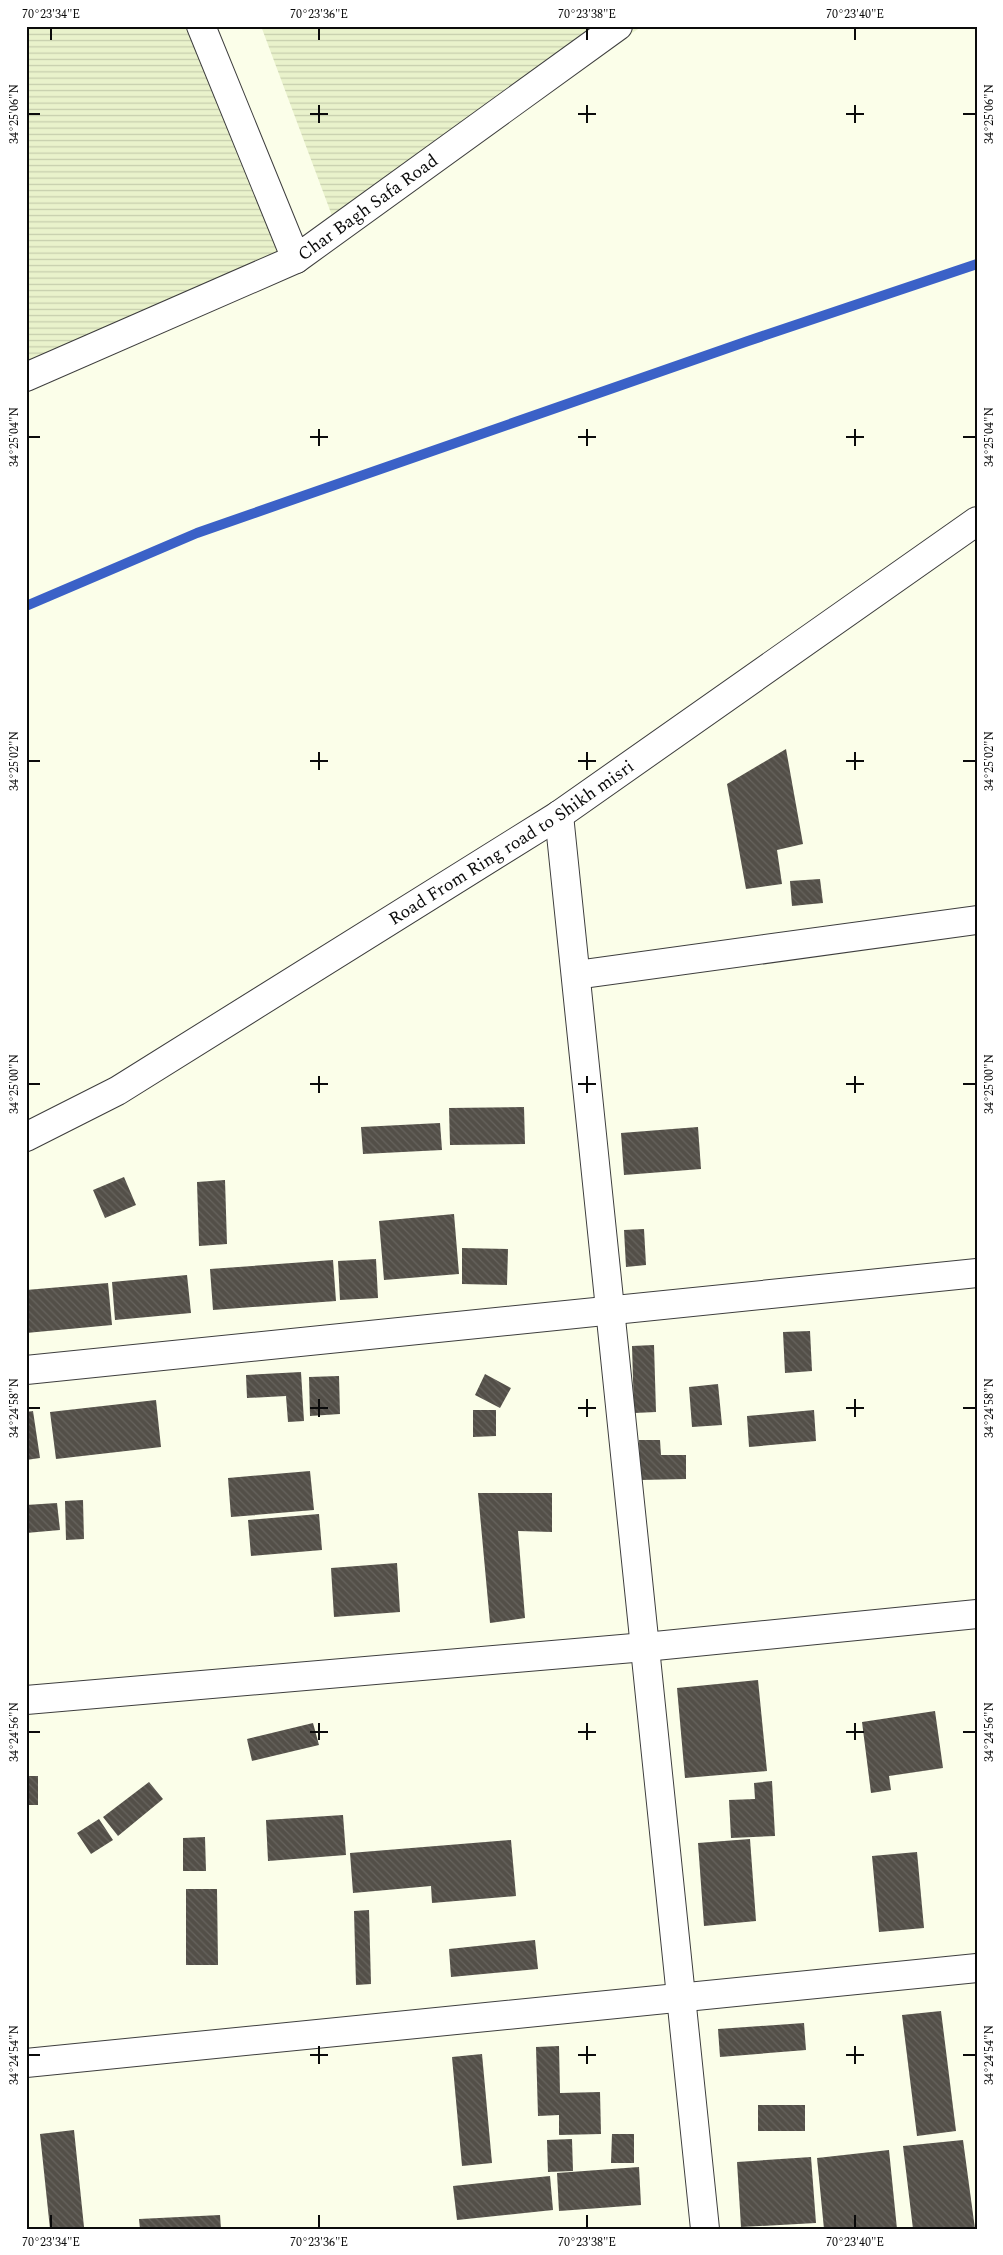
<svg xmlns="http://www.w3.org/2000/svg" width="1003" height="2255" font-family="Spectral,serif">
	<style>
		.farmland { fill: url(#farmland-rules) }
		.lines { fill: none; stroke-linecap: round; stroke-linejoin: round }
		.stream { stroke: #3b61c7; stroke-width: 10 }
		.building { fill: url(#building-back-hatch) }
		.minor-casing { stroke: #3e3e3e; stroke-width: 30 }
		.minor { stroke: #fff; stroke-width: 28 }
		.ticks { fill: none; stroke: #0b0b0b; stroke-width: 2 }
		.labels { text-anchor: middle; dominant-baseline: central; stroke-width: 5; stroke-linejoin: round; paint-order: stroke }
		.street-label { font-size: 18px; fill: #0b0b0b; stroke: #fff }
		.neatline { fill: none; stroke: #0b0b0b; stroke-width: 2 }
		.ticks-label { font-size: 12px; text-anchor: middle; fill: #0b0b0b }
	</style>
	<defs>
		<pattern id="farmland-rules" width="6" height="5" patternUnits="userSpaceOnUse" patternTransform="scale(1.25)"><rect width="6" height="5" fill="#e9f2cb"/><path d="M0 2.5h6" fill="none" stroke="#c6cead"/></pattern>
		<pattern id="building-back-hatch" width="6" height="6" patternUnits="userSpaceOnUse" patternTransform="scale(1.25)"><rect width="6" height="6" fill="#534f48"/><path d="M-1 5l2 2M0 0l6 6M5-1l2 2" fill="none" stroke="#67645e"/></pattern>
	</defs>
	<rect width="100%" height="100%" fill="#fbfee9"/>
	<!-- farmland -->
	<path class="farmland" d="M 26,26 L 201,26 L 283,263 L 26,385 Z
		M 261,26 L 643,26 L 334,221 Z"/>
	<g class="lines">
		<!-- stream -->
		<path class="stream" d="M 26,606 L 197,533 L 748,341 L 977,264"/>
	</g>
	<!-- building -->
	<path class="building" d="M 786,749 L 803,844 L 777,850 L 782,884 L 746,889 L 727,784 Z
		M 820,879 L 823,903 L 792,906 L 790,881 Z
		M 524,1107 L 525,1144 L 450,1145 L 449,1108 Z
		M 440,1123 L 442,1150 L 363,1154 L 361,1127 Z
		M 698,1127 L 701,1169 L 624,1175 L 621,1133 Z
		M 124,1177 L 136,1205 L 105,1218 L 93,1190 Z
		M 225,1180 L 227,1244 L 199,1246 L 197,1182 Z
		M 454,1214 L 459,1274 L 384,1280 L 379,1221 Z
		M 644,1229 L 646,1265 L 626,1267 L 624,1230 Z
		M 462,1248 L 508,1249 L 507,1285 L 462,1284 Z
		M 376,1259 L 378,1298 L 340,1300 L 338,1261 Z
		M 333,1260 L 336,1301 L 213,1310 L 210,1269 Z
		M 187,1275 L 191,1313 L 115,1320 L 112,1282 Z
		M 108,1283 L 112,1325 L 26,1333 L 26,1290 Z
		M 810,1331 L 812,1371 L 785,1373 L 783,1332 Z
		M 654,1345 L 656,1412 L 634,1413 L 632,1346 Z
		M 301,1372 L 304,1421 L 288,1422 L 286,1396 L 247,1398 L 246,1375 Z
		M 485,1374 L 511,1388 L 500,1408 L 475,1395 Z
		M 339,1376 L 340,1414 L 310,1416 L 309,1377 Z
		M 718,1384 L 722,1425 L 692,1427 L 689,1387 Z
		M 156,1400 L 161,1447 L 56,1459 L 50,1412 Z
		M 473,1410 L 496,1410 L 496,1436 L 473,1437 Z
		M 814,1410 L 816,1441 L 749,1447 L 747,1416 Z
		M 33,1411 L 40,1458 L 26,1460 L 26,1412 Z
		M 639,1440 L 660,1440 L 661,1455 L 686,1455 L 686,1479 L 640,1480 Z
		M 310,1471 L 314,1510 L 231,1517 L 228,1478 Z
		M 478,1493 L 552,1493 L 552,1532 L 518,1531 L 525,1618 L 490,1623 Z
		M 83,1500 L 84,1539 L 66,1540 L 65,1501 Z
		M 57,1503 L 60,1530 L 26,1533 L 26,1505 Z
		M 319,1514 L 322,1550 L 251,1556 L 248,1520 Z
		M 397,1563 L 400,1612 L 334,1617 L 331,1568 Z
		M 758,1680 L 767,1771 L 685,1778 L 677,1688 Z
		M 935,1711 L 943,1768 L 889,1776 L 891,1790 L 871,1793 L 862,1722 Z
		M 313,1723 L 319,1745 L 252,1761 L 247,1739 Z
		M 26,1776 L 38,1776 L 38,1805 L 26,1805 Z
		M 772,1781 L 775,1836 L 731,1838 L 729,1800 L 755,1799 L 754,1783 Z
		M 149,1782 L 163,1799 L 118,1836 L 103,1817 Z
		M 343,1815 L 346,1855 L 268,1861 L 266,1820 Z
		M 99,1819 L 113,1840 L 91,1854 L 77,1833 Z
		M 205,1837 L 206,1871 L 183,1871 L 183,1838 Z
		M 750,1839 L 756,1921 L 704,1926 L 698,1843 Z
		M 511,1840 L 516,1896 L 432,1903 L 431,1886 L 353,1893 L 350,1853 Z
		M 917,1852 L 924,1928 L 879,1932 L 872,1856 Z
		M 186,1889 L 217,1889 L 218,1965 L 186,1965 Z
		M 369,1910 L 371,1984 L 356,1985 L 354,1911 Z
		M 535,1940 L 538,1969 L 451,1977 L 449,1949 Z
		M 941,2011 L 956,2131 L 917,2136 L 902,2015 Z
		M 804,2023 L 806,2050 L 720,2057 L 718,2029 Z
		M 559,2046 L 560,2093 L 600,2092 L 601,2134 L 559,2135 L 559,2115 L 538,2116 L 536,2047 Z
		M 482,2054 L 492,2163 L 462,2166 L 452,2057 Z
		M 758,2105 L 805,2105 L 805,2131 L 758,2131 Z
		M 74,2130 L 84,2227 L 50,2229 L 40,2134 Z
		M 612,2134 L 634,2134 L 634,2163 L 611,2163 Z
		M 572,2139 L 573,2171 L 548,2172 L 547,2140 Z
		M 963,2140 L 975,2229 L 913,2229 L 903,2146 Z
		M 889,2150 L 897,2229 L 824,2229 L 817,2158 Z
		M 811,2157 L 816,2223 L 741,2227 L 737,2162 Z
		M 639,2167 L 641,2205 L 559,2211 L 557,2173 Z
		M 550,2176 L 553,2210 L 457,2220 L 453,2186 Z
		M 220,2215 L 221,2229 L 140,2229 L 139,2219 Z"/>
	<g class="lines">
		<defs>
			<g id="minor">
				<path id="s1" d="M 201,26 L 296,259 L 618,26"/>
				<path d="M 26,377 L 296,259"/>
				<path d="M 559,815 L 705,2229"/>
				<path d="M 576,975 L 977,920"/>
				<path id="s2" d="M 26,1137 L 117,1091 L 559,815 L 977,521"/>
				<path d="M 26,1370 L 977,1273"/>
				<path d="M 26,1700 L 645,1647 L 977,1614"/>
				<path d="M 26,2063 L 977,1968"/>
			</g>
		</defs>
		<!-- minor casing -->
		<use href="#minor" class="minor-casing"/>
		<!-- minor -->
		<use href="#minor" class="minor"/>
	</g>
	<!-- ticks -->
	<path class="ticks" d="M 51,28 L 51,40M 319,28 L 319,40M 587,28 L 587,40M 855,28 L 855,40M 319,105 L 319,123M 587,105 L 587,123M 855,105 L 855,123M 28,114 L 40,114M 310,114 L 328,114M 578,114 L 596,114M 846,114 L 864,114M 963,114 L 976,114M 319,429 L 319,446M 587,429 L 587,446M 855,429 L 855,446M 28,437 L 40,437M 310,437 L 328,437M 578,437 L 596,437M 846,437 L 864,437M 963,437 L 976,437M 319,752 L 319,770M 587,752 L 587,770M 855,752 L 855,770M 28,761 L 40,761M 310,761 L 328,761M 578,761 L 596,761M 846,761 L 864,761M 963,761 L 976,761M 319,1076 L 319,1093M 587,1076 L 587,1093M 855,1076 L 855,1093M 28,1084 L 40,1084M 310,1084 L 328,1084M 578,1084 L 596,1084M 846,1084 L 864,1084M 963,1084 L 976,1084M 319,1399 L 319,1417M 587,1399 L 587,1417M 855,1399 L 855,1417M 28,1408 L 40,1408M 310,1408 L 328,1408M 578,1408 L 596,1408M 846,1408 L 864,1408M 963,1408 L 976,1408M 319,1723 L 319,1740M 587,1723 L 587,1740M 855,1723 L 855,1740M 28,1732 L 40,1732M 310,1732 L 328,1732M 578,1732 L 596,1732M 846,1732 L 864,1732M 963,1732 L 976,1732M 319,2046 L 319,2064M 587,2046 L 587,2064M 855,2046 L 855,2064M 28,2055 L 40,2055M 310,2055 L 328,2055M 578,2055 L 596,2055M 846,2055 L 864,2055M 963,2055 L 976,2055M 51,2215 L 51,2228M 319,2215 L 319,2228M 587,2215 L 587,2228M 855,2215 L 855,2228"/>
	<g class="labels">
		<!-- street labels -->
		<g class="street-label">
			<text stroke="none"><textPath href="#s1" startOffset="340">Char Bagh Safa Road</textPath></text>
			<text stroke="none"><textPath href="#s2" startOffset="568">Road From Ring road to Shikh misri</textPath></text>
		</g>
	</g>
	<!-- border -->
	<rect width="1003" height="2255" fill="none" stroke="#ffffff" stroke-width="55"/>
	<rect x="28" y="28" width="948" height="2200" class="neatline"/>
	<g class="ticks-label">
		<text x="51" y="18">70°23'34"E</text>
		<text x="319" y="18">70°23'36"E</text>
		<text x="587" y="18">70°23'38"E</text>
		<text x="855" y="18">70°23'40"E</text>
		<text transform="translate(14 114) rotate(-90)" y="4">34°25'06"N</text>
		<text transform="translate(989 114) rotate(-90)" y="4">34°25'06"N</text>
		<text transform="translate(14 437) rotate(-90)" y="4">34°25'04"N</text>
		<text transform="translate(989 437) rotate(-90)" y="4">34°25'04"N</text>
		<text transform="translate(14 761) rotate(-90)" y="4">34°25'02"N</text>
		<text transform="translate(989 761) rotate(-90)" y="4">34°25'02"N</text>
		<text transform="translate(14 1084) rotate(-90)" y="4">34°25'00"N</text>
		<text transform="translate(989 1084) rotate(-90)" y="4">34°25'00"N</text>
		<text transform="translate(14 1408) rotate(-90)" y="4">34°24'58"N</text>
		<text transform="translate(989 1408) rotate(-90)" y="4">34°24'58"N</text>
		<text transform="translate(14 1732) rotate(-90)" y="4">34°24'56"N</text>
		<text transform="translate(989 1732) rotate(-90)" y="4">34°24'56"N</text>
		<text transform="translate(14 2055) rotate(-90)" y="4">34°24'54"N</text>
		<text transform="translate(989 2055) rotate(-90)" y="4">34°24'54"N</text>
		<text x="51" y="2246">70°23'34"E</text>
		<text x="319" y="2246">70°23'36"E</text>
		<text x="587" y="2246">70°23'38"E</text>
		<text x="855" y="2246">70°23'40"E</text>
	</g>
</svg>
